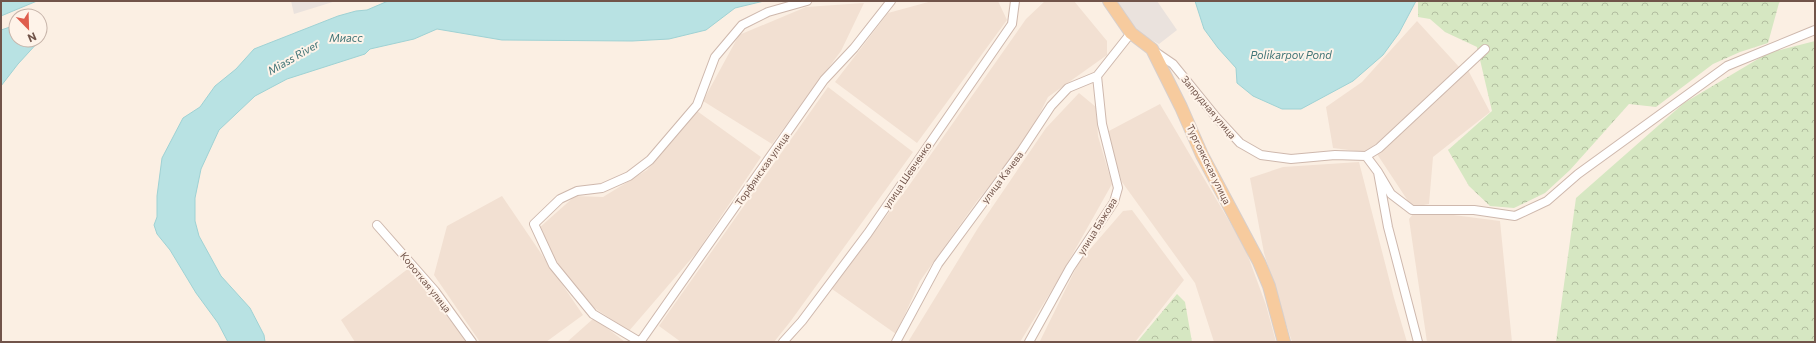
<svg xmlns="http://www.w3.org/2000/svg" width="1816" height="343" font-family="Commissioner,sans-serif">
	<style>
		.residential { fill: #f2e0d2 }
		.industrial { fill: #eae2dd }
		.forest { fill: url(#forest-crowns) }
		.water { fill: #b8e2e3; stroke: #9fd2d4 }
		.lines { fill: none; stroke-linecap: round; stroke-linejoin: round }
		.minor-casing { stroke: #ceb8ad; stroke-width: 10 }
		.primary-casing { stroke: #d7cfcc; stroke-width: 14 }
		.minor { stroke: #fff; stroke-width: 8 }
		.primary { stroke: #f7cb9e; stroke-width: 12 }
		.labels { text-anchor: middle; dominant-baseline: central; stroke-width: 4; stroke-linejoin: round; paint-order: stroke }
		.street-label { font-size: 10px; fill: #71544a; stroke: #fef3e9 }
		.water-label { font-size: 11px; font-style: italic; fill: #407476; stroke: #fef3e9 }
	</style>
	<defs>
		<pattern id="forest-crowns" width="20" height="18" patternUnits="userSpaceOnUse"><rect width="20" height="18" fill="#d6e7c2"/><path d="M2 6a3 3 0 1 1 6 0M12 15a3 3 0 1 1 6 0" fill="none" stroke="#b2bea0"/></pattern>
	</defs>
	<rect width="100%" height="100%" fill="#fbefe3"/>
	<!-- residential -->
	<path class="residential" d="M 932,1 L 998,1 L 1007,20 L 917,143 L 835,82 L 888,13 Z
		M 1045,1 L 1074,1 L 1107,41 L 1107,55 L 1048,97 L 1026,141 L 977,201 L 920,281 L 896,334 L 832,289 L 908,187 L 1026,19 Z
		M 864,3 L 841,51 L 772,144 L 703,101 L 739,35 L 806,7 Z
		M 1417,21 L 1461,69 L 1383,139 L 1364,152 L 1333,148 L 1326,107 L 1362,82 Z
		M 1468,70 L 1490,112 L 1433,157 L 1429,204 L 1412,207 L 1375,151 Z
		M 828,87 L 913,152 L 790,322 L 774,342 L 681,342 L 659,326 Z
		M 1079,93 L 1096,107 L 1098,136 L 1112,184 L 1058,280 L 1020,342 L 908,342 L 978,228 L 1046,128 Z
		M 1160,104 L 1245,248 L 1266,305 L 1276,342 L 1214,342 L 1195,283 L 1122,182 L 1107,132 Z
		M 697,111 L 761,157 L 697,252 L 629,331 L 593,307 L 556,263 L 539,228 L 575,196 L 603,197 L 647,170 Z
		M 1359,162 L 1394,298 L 1407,342 L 1292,342 L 1264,253 L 1250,178 L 1283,167 Z
		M 502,196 L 583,315 L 546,342 L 480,342 L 434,275 L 447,226 Z
		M 1132,210 L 1184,280 L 1135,342 L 1040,341 L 1079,262 L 1123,211 Z
		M 1414,213 L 1438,213 L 1500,221 L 1512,342 L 1427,342 L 1409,219 Z
		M 409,268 L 467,342 L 355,342 L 341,320 Z
		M 594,318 L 625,342 L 567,342 Z"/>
	<!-- industrial -->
	<path class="industrial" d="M 291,1 L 336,1 L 294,14 Z
		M 1116,1 L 1157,1 L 1177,30 L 1159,44 L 1135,31 Z"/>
	<!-- forest -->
	<path class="forest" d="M 1418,1 L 1781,1 L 1779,3 L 1768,43 L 1740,52 L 1713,64 L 1656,107 L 1629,104 L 1570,170 L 1545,193 L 1514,208 L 1490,206 L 1469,186 L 1448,150 L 1492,111 L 1477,47 L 1445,32 L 1430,19 L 1418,17 Z
		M 1815,41 L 1815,342 L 1556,342 L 1576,198 L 1684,103 L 1768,53 Z
		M 1177,294 L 1185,302 L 1192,342 L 1137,342 Z"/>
	<!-- water -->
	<path class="water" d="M 1,1 L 37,1 L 1,16 Z
		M 388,1 L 764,1 L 735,8 L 706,30 L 669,39 L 632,41 L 502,40 L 437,29 L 414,39 L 370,49 L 365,54 L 287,79 L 255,96 L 219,130 L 201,169 L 195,198 L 195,221 L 199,236 L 221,276 L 250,308 L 264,335 L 265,342 L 228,342 L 218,323 L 196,293 L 170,250 L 157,234 L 154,225 L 157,217 L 157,196 L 162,158 L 183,118 L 200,107 L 215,86 L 236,69 L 254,49 L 338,16 L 356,11 L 367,10 Z
		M 1195,1 L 1416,1 L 1399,33 L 1383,55 L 1353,81 L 1301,109 L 1282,109 L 1253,96 L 1237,83 L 1236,68 L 1218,48 L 1204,29 Z
		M 16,25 L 16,40 L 40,40 L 40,25 L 40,40 L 18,64 L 1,86 L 1,30 Z"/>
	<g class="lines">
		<defs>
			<path id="minor" d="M 1154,51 L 1173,64 L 1216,117 L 1240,143 L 1261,155 L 1291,159 L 1335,155 L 1366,156 L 1379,148 L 1485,49
				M 1366,156 L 1378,172 L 1388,227 L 1418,342
				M 1378,172 L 1391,194 L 1412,210 L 1474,210 L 1515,216 L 1547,201 L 1578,174 L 1727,66 L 1815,30
				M 377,225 L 435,291 L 472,342
				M 640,342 L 593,314 L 553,265 L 534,224 L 560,199 L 577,191 L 602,188 L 629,176 L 650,160 L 697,105 L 715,57 L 742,25 L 768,12 L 807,1
				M 640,342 L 824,80 L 854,48 L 891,1
				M 783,342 L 802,321 L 868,233 L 1012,24 L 1015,1
				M 896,342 L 938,264 L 1022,150 L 1051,106 L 1068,88 L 1097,76 L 1131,33
				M 1029,342 L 1070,268 L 1114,202 L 1118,188 L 1102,124 L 1097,76"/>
			<path id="primary" d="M 1109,1 L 1131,33 L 1152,49 L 1181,107 L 1202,155 L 1259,262 L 1269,286 L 1284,342"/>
		</defs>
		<!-- minor casing -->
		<use href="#minor" class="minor-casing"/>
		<!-- primary casing -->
		<use href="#primary" class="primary-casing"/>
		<!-- minor -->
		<use href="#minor" class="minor"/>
		<!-- primary -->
		<use href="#primary" class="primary"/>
	</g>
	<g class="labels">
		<!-- street labels -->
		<g class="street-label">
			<text transform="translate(1209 107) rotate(50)">Запрудная улица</text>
			<text transform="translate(1209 164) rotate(64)">Тургоякская улица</text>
			<text transform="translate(762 169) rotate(-55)">Торфянская улица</text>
			<text transform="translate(907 175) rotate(-56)">улица Шевченко</text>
			<text transform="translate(1002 177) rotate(-53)">улица Качева</text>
			<text transform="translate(1097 226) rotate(-58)">улица Бажова</text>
			<text transform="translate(426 282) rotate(51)">Короткая улица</text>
		</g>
		<!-- water labels -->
		<g class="water-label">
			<text x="346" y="37">Миасс</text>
			<text x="1291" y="54">Polikarpov Pond</text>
			<text transform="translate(293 57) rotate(-30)">Miass River</text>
		</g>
	</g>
	<!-- border -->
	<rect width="1816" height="343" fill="none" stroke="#71544a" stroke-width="4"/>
	<!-- north arrow -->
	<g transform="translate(28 28) rotate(157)"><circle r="19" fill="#fef3e9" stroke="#c6b3a9"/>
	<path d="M0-3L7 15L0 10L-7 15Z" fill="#df5d4d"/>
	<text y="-6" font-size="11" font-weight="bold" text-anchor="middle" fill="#71544a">N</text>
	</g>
</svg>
